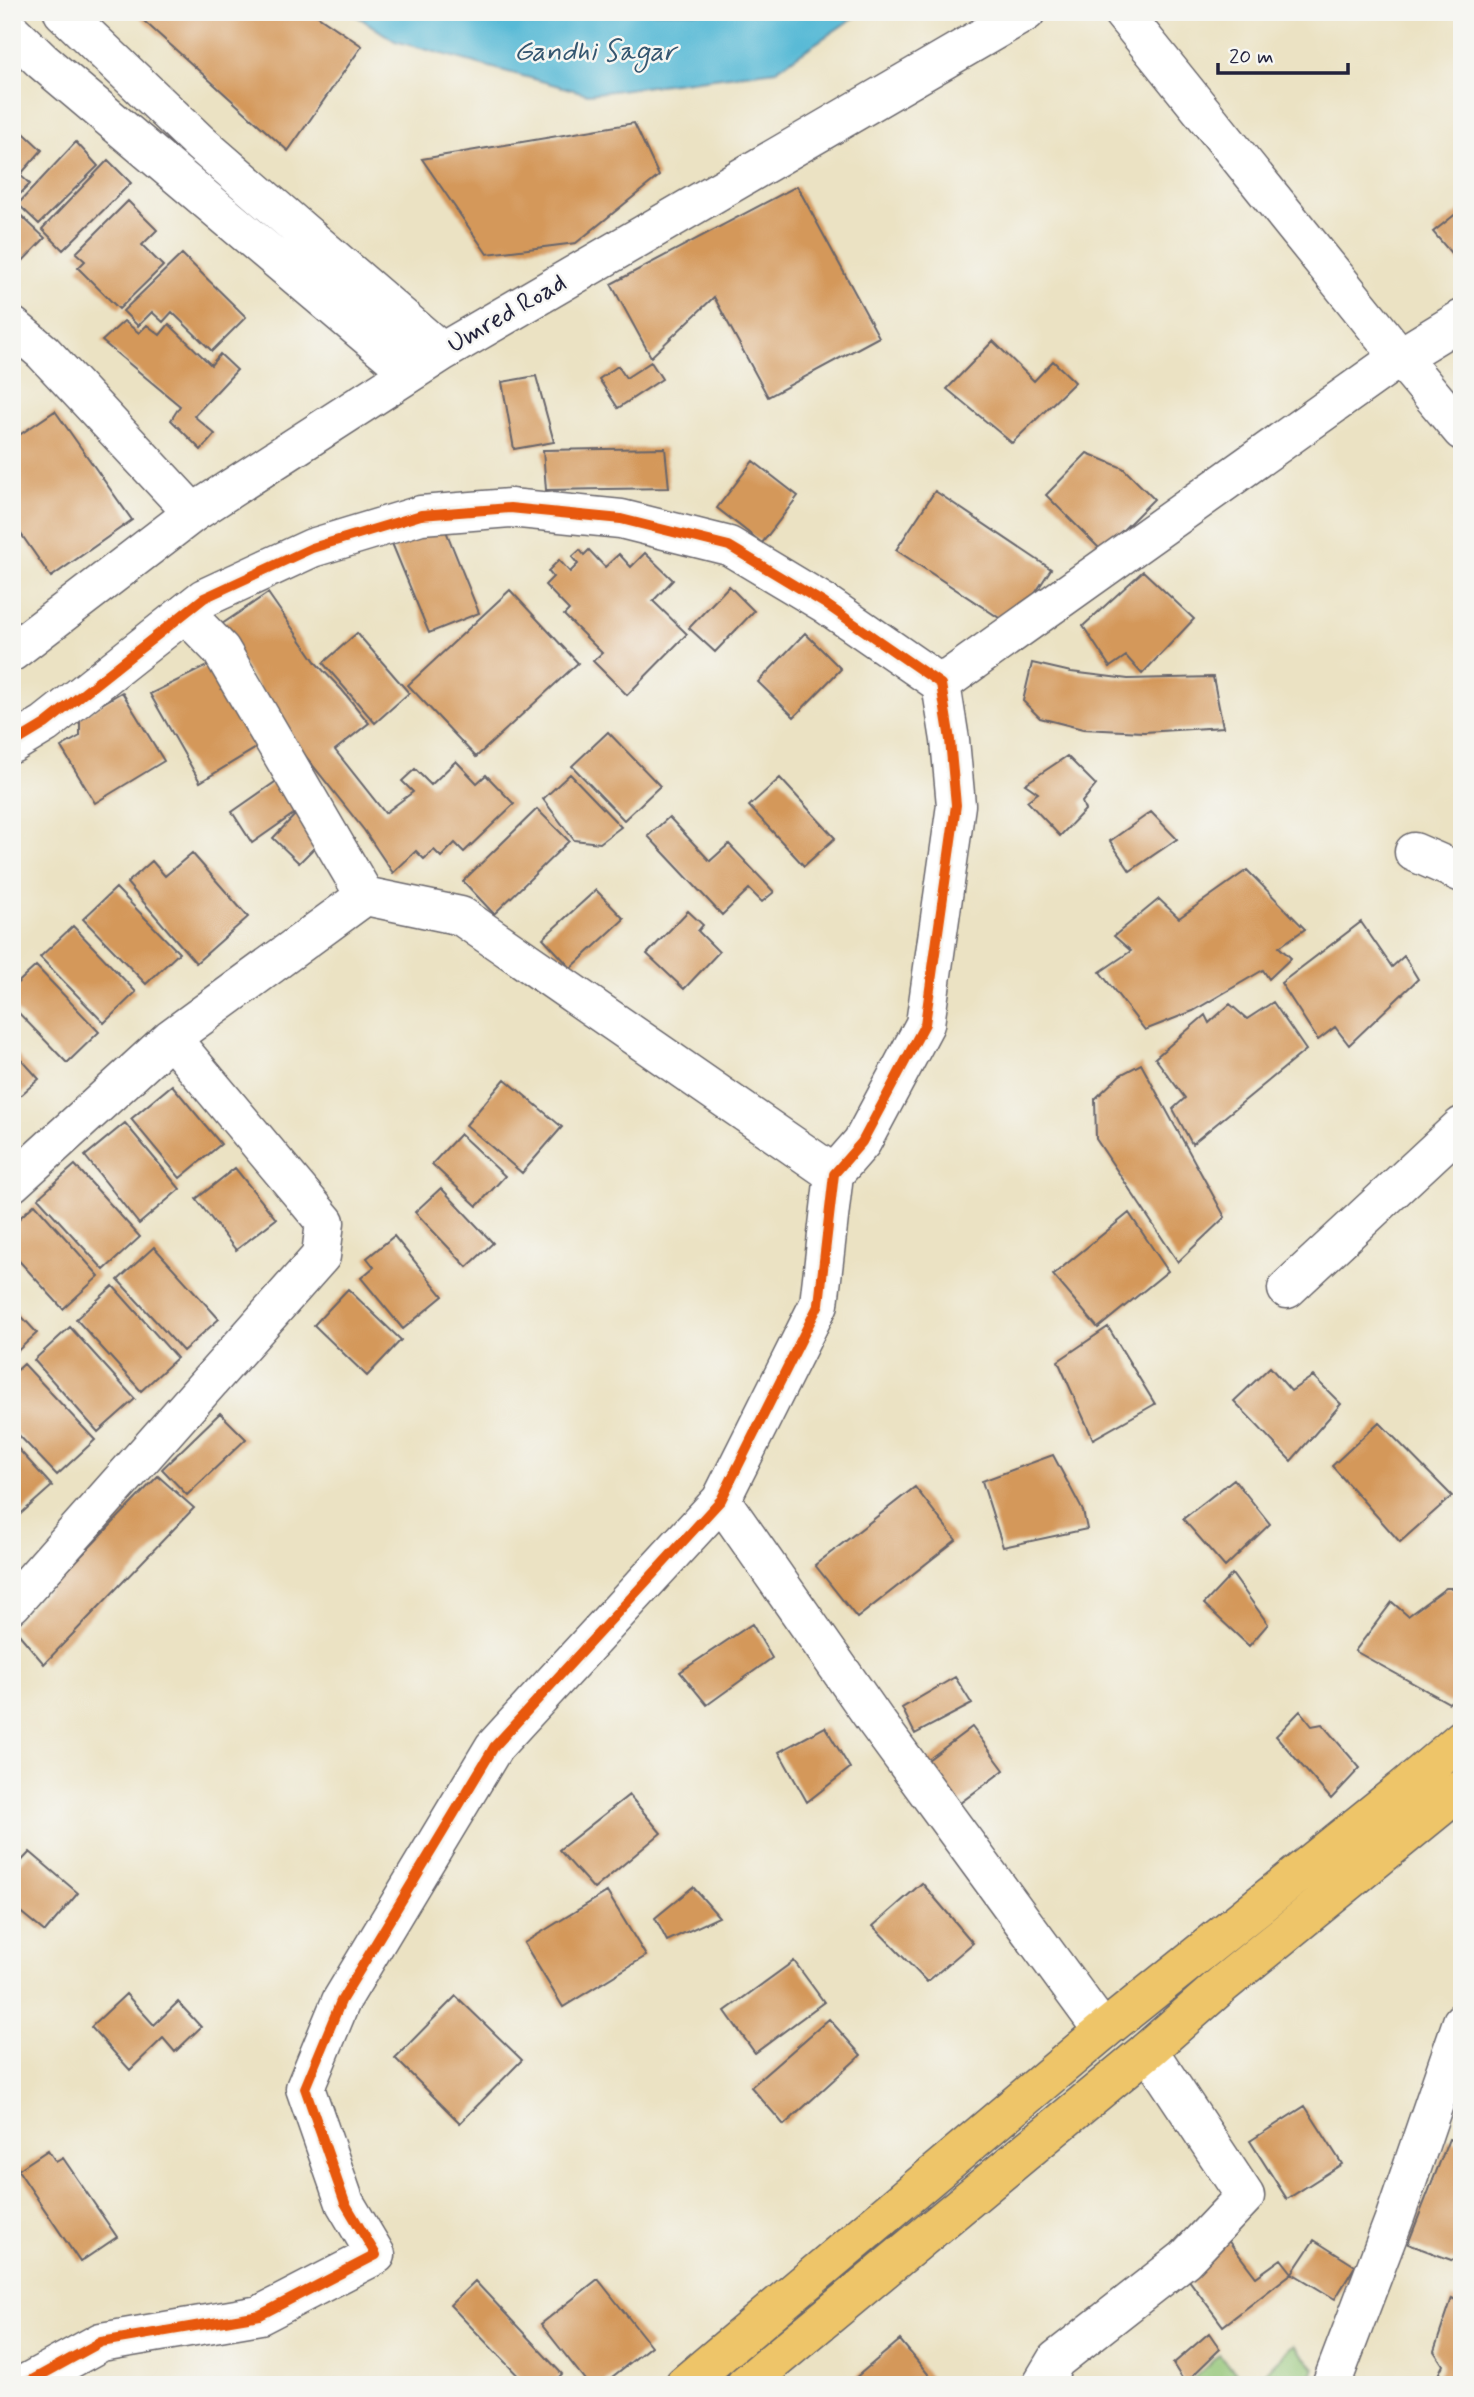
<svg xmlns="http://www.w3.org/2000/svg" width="1474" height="2397" font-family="Mynerve,sans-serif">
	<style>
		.green { fill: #92c475; stroke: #5a7358; stroke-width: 2 }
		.water { fill: #58bad6; stroke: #3d6e88; stroke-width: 2 }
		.building { fill: #d4985a }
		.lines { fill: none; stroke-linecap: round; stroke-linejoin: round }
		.minor-casing { stroke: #68656b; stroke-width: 41 }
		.major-casing { stroke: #68656b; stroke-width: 41 }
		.minor { stroke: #fff; stroke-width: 38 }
		.major { stroke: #eec569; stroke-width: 38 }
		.cycleway-casing { stroke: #f6f6f2; stroke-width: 15 }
		.cycleway { stroke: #e8590c; stroke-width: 10 }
		.labels { text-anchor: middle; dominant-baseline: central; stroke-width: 5; stroke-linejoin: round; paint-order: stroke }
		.street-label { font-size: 26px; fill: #22223b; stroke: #f6f6f2 }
		.water-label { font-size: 28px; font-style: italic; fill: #355771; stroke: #f6f6f2 }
	</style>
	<rect width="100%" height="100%" fill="#f6f6f2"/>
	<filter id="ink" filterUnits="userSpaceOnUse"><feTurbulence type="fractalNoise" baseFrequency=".0143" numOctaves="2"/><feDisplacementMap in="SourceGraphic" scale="14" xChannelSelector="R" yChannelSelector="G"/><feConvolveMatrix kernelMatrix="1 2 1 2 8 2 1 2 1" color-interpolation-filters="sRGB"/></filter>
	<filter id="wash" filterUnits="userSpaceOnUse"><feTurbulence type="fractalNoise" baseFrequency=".00686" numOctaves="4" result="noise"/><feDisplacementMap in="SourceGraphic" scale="28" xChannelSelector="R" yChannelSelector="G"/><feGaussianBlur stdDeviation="1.57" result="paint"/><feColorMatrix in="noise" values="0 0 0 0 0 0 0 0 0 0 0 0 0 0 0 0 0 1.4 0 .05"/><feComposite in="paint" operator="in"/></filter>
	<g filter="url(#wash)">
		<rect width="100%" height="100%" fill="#ebe2c3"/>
		<!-- green -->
		<path class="green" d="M 1294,2345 L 1315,2368 L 1307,2385 L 1187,2385 L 1219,2355 L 1240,2376 L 1261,2376 Z"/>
		<!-- water -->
		<path class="water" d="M 351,12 L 862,12 L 776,70 L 588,94 L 395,41 Z"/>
		<g id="blocks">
			<!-- building -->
			<path class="building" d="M 134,12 L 312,12 L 362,46 L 288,151 Z
				M 12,122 L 42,150 L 20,175 L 30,184 L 12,202 Z
				M 634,123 L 659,176 L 576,243 L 487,254 L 422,159 Z
				M 76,142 L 98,166 L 39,224 L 18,204 Z
				M 108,160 L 131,183 L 63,250 L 42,229 Z
				M 797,186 L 879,337 L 768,397 L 714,297 L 651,357 L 611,284 Z
				M 128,201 L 157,230 L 142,245 L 163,266 L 119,309 L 78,268 L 85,261 L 76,253 Z
				M 12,207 L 45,238 L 12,272 Z
				M 1462,209 L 1462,266 L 1433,232 Z
				M 182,254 L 246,317 L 212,351 L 172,312 L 163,322 L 152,312 L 138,326 L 123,311 Z
				M 124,321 L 139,333 L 147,325 L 160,335 L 169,324 L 211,365 L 220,354 L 237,370 L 194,416 L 215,434 L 201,450 L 171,420 L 180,406 L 102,341 Z
				M 993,341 L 1034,381 L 1053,361 L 1075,382 L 1012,443 L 947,389 Z
				M 651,362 L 662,379 L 618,408 L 599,379 L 618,366 L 626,378 Z
				M 536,376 L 554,442 L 514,449 L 502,382 Z
				M 55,411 L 132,520 L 51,577 L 12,521 L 12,440 Z
				M 665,448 L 669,488 L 546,490 L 543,450 Z
				M 1087,453 L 1123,468 L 1154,499 L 1102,551 L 1046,495 Z
				M 753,461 L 798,496 L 762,543 L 717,508 Z
				M 935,491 L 1051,569 L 1013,627 L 896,550 Z
				M 440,516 L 479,613 L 429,633 L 389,536 Z
				M 580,550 L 584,555 L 589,550 L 605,567 L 619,554 L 631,567 L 645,553 L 673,580 L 653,601 L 687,634 L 627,695 L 593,661 L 602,653 L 564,615 L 569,610 L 545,585 L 553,577 L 548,571 L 559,560 L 570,572 L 578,564 L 572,557 Z
				M 1143,571 L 1194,619 L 1142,674 L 1126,656 L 1110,667 L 1083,626 Z
				M 729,586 L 754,611 L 715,652 L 689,628 Z
				M 510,590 L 578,663 L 476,757 L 408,685 Z
				M 268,593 L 317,664 L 342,690 L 369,723 L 335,750 L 385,813 L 413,792 L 402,781 L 415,769 L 431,785 L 456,761 L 477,783 L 486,775 L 514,804 L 464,852 L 455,843 L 441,857 L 434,850 L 424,859 L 416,851 L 393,873 L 364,830 L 288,734 L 219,626 Z
				M 357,633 L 409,693 L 375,723 L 323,663 Z
				M 805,633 L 841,669 L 794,717 L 758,682 Z
				M 221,659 L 266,742 L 200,782 L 150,694 Z
				M 1032,663 L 1071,672 L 1128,679 L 1213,677 L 1223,727 L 1144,732 L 1083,729 L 1040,718 L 1023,701 Z
				M 122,692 L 164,761 L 95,803 L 61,747 L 80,736 L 80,717 Z
				M 608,732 L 660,786 L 624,820 L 572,766 Z
				M 1067,756 L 1096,785 L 1082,802 L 1085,810 L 1060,836 L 1027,801 L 1038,793 L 1025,784 Z
				M 570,774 L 621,827 L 600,843 L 574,840 L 543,799 Z
				M 281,778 L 302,808 L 252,843 L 232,812 Z
				M 780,778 L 835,838 L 804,866 L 749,806 Z
				M 537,809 L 569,841 L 494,914 L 463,881 Z
				M 298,812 L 324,838 L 299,863 L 273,838 Z
				M 1151,812 L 1177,839 L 1130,871 L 1110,841 Z
				M 669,817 L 710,861 L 729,844 L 774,892 L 762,902 L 749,889 L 722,915 L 648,836 Z
				M 192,853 L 248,917 L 196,963 L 127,883 L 152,861 L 165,876 Z
				M 1247,870 L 1305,929 L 1279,947 L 1291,958 L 1269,979 L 1263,970 L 1193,1011 L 1145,1030 L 1100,972 L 1131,951 L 1114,936 L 1159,899 L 1179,918 Z
				M 116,888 L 179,953 L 146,984 L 83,919 Z
				M 596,890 L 624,919 L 571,968 L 543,938 Z
				M 688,911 L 703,925 L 698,931 L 719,952 L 684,989 L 647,954 Z
				M 1361,922 L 1392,967 L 1404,956 L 1418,979 L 1349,1045 L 1335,1027 L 1318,1040 L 1281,983 Z
				M 73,926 L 136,992 L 104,1023 L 40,957 Z
				M 36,966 L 99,1032 L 67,1063 L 12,1006 L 12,988 Z
				M 1273,1002 L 1306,1050 L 1192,1144 L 1173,1109 L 1185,1098 L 1155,1058 L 1205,1015 L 1209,1023 L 1230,1004 L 1247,1019 Z
				M 12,1049 L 39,1079 L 14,1101 L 12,1100 Z
				M 1141,1064 L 1225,1217 L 1178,1262 L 1096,1139 L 1095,1099 L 1120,1075 Z
				M 505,1079 L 562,1127 L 522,1173 L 466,1125 Z
				M 172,1085 L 221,1144 L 180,1178 L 131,1119 Z
				M 125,1123 L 180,1189 L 139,1224 L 85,1156 Z
				M 460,1134 L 505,1176 L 477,1206 L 432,1164 Z
				M 75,1165 L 140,1237 L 104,1270 L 38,1198 Z
				M 235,1168 L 276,1219 L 236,1250 L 196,1199 Z
				M 441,1188 L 493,1243 L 467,1267 L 415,1212 Z
				M 35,1204 L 99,1276 L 63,1309 L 12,1253 L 12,1225 Z
				M 1129,1213 L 1168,1271 L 1098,1328 L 1053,1275 Z
				M 394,1236 L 443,1296 L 403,1329 L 361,1278 L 374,1267 L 367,1258 Z
				M 154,1247 L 219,1319 L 183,1351 L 118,1280 Z
				M 113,1286 L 177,1358 L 141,1391 L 76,1319 Z
				M 348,1289 L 401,1340 L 367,1376 L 314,1325 Z
				M 12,1306 L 37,1333 L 12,1356 Z
				M 70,1327 L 135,1399 L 98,1432 L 34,1360 Z
				M 1108,1327 L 1155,1404 L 1093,1439 L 1058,1361 Z
				M 24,1364 L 95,1440 L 57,1475 L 12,1428 L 12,1375 Z
				M 1270,1367 L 1291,1391 L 1313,1376 L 1341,1404 L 1291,1461 L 1234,1401 Z
				M 220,1413 L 246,1439 L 187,1495 L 162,1469 Z
				M 1379,1422 L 1452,1496 L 1400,1542 L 1332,1466 Z
				M 12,1442 L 52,1486 L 15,1519 L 12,1515 Z
				M 1053,1455 L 1083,1511 L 1087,1529 L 1003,1547 L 982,1481 Z
				M 158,1476 L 194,1508 L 44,1664 L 13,1627 Z
				M 1234,1479 L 1270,1524 L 1225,1567 L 1183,1519 Z
				M 915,1487 L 956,1540 L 857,1618 L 815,1565 Z
				M 1232,1574 L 1268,1624 L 1249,1646 L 1204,1604 Z
				M 1446,1588 L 1462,1588 L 1462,1692 L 1449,1703 L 1355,1651 L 1392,1602 L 1408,1616 Z
				M 752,1624 L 772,1658 L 707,1705 L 680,1672 Z
				M 955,1677 L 972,1704 L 915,1734 L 902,1708 Z
				M 1300,1711 L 1312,1726 L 1322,1724 L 1360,1768 L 1331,1799 L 1276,1736 Z
				M 825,1727 L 850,1768 L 807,1802 L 779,1752 Z
				M 972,1727 L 1004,1770 L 956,1806 L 924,1763 Z
				M 629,1795 L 661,1833 L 594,1889 L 559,1850 Z
				M 30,1852 L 78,1893 L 45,1932 L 12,1905 L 12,1871 Z
				M 922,1883 L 973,1943 L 927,1982 L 873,1926 Z
				M 693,1887 L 719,1917 L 667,1941 L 655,1918 Z
				M 607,1892 L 646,1956 L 563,2007 L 524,1943 Z
				M 794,1961 L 824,2002 L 755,2053 L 725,2011 Z
				M 126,1994 L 154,2025 L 178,2002 L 201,2027 L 175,2052 L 163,2038 L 130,2070 L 91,2027 Z
				M 456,1996 L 522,2060 L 460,2123 L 395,2058 Z
				M 829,2019 L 861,2055 L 784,2125 L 751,2087 Z
				M 1305,2106 L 1342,2164 L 1287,2199 L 1250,2141 Z
				M 1449,2139 L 1462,2144 L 1462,2264 L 1408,2244 Z
				M 48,2150 L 56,2162 L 63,2158 L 117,2237 L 80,2262 L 18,2170 Z
				M 1227,2239 L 1256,2277 L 1281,2259 L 1292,2273 L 1223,2326 L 1183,2272 Z
				M 1314,2240 L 1355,2266 L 1335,2299 L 1292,2273 Z
				M 598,2279 L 651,2346 L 602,2385 L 589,2385 L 541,2324 Z
				M 475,2281 L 562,2374 L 551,2385 L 527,2385 L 450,2305 Z
				M 1452,2298 L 1462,2303 L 1462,2385 L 1433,2385 L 1443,2365 L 1434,2351 Z
				M 1209,2333 L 1220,2349 L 1185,2383 L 1173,2364 Z
				M 900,2340 L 937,2385 L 847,2385 Z"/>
		</g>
	</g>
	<g filter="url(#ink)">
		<use href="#blocks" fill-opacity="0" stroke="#68656b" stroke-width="2"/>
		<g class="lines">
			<defs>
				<path id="minor" d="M 63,12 L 200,143 L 442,352
					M 1122,12 L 1400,357 L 1462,431
					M 12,32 L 42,61 L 410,372
					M 12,326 L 43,352 L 193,513
					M 185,613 L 221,650 L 365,896
					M 12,652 L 193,513 L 442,352 L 1026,12
					M 941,684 L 1400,357 L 1462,319
					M 12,744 L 45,724 L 204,598 L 312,548 L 421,515 L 510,508 L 621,519 L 729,546 L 824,603 L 941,684 L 950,740 L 956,805 L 925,1024 L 862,1142 L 834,1174 L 819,1304 L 721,1500 L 494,1747 L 341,2001 L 305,2088 L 345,2203 L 376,2255 L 260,2315 L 101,2342 L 23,2385
					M 1414,852 L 1462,873
					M 12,1183 L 171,1038 L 365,896 L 461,916 L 834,1174
					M 1287,1289 L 1462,1126
					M 721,1500 L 875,1720 L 1103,2031
					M 12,1604 L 321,1256 L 325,1222 L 171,1038
					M 1041,2385 L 1056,2360 L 1185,2259 L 1245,2196 L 1148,2050
					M 1331,2385 L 1395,2217 L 1462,2022"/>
				<path id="major" d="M 684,2385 L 1103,2031 L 1402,1790 L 1462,1739
					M 745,2385 L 1148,2050 L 1223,1984 L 1462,1789"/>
			</defs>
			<!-- minor casing -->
			<use href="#minor" class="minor-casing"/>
			<!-- major casing -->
			<use href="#major" class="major-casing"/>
			<!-- minor -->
			<use href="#minor" class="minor"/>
			<!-- major -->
			<use href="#major" class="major"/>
			<defs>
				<path id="cycleway" d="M 12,744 L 45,724 L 204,598 L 312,548 L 421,515 L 510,508 L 621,519 L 729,546 L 824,603 L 941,684 L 950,740 L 956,805 L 925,1024 L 862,1142 L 834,1174 L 819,1304 L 721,1500 L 494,1747 L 341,2001 L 305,2088 L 345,2203 L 376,2255 L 260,2315 L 101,2342 L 23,2385"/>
			</defs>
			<!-- cycleway casing -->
			<use href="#cycleway" class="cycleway-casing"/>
			<!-- cycleway -->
			<use href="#cycleway" class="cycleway"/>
		</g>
	</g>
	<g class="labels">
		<!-- street labels -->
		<g class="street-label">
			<text transform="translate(507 314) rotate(-30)">Umred Road</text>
		</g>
		<!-- water labels -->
		<g class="water-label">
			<text x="595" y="52">Gandhi Sagar</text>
		</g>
	</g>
	<!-- margin -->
	<rect width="1474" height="2397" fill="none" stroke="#f6f6f2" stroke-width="42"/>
	<!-- scale -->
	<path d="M1218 63v10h130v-10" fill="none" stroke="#22223b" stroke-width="3.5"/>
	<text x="1229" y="63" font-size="21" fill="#22223b" stroke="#f6f6f2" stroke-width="5" paint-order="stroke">20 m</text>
</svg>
